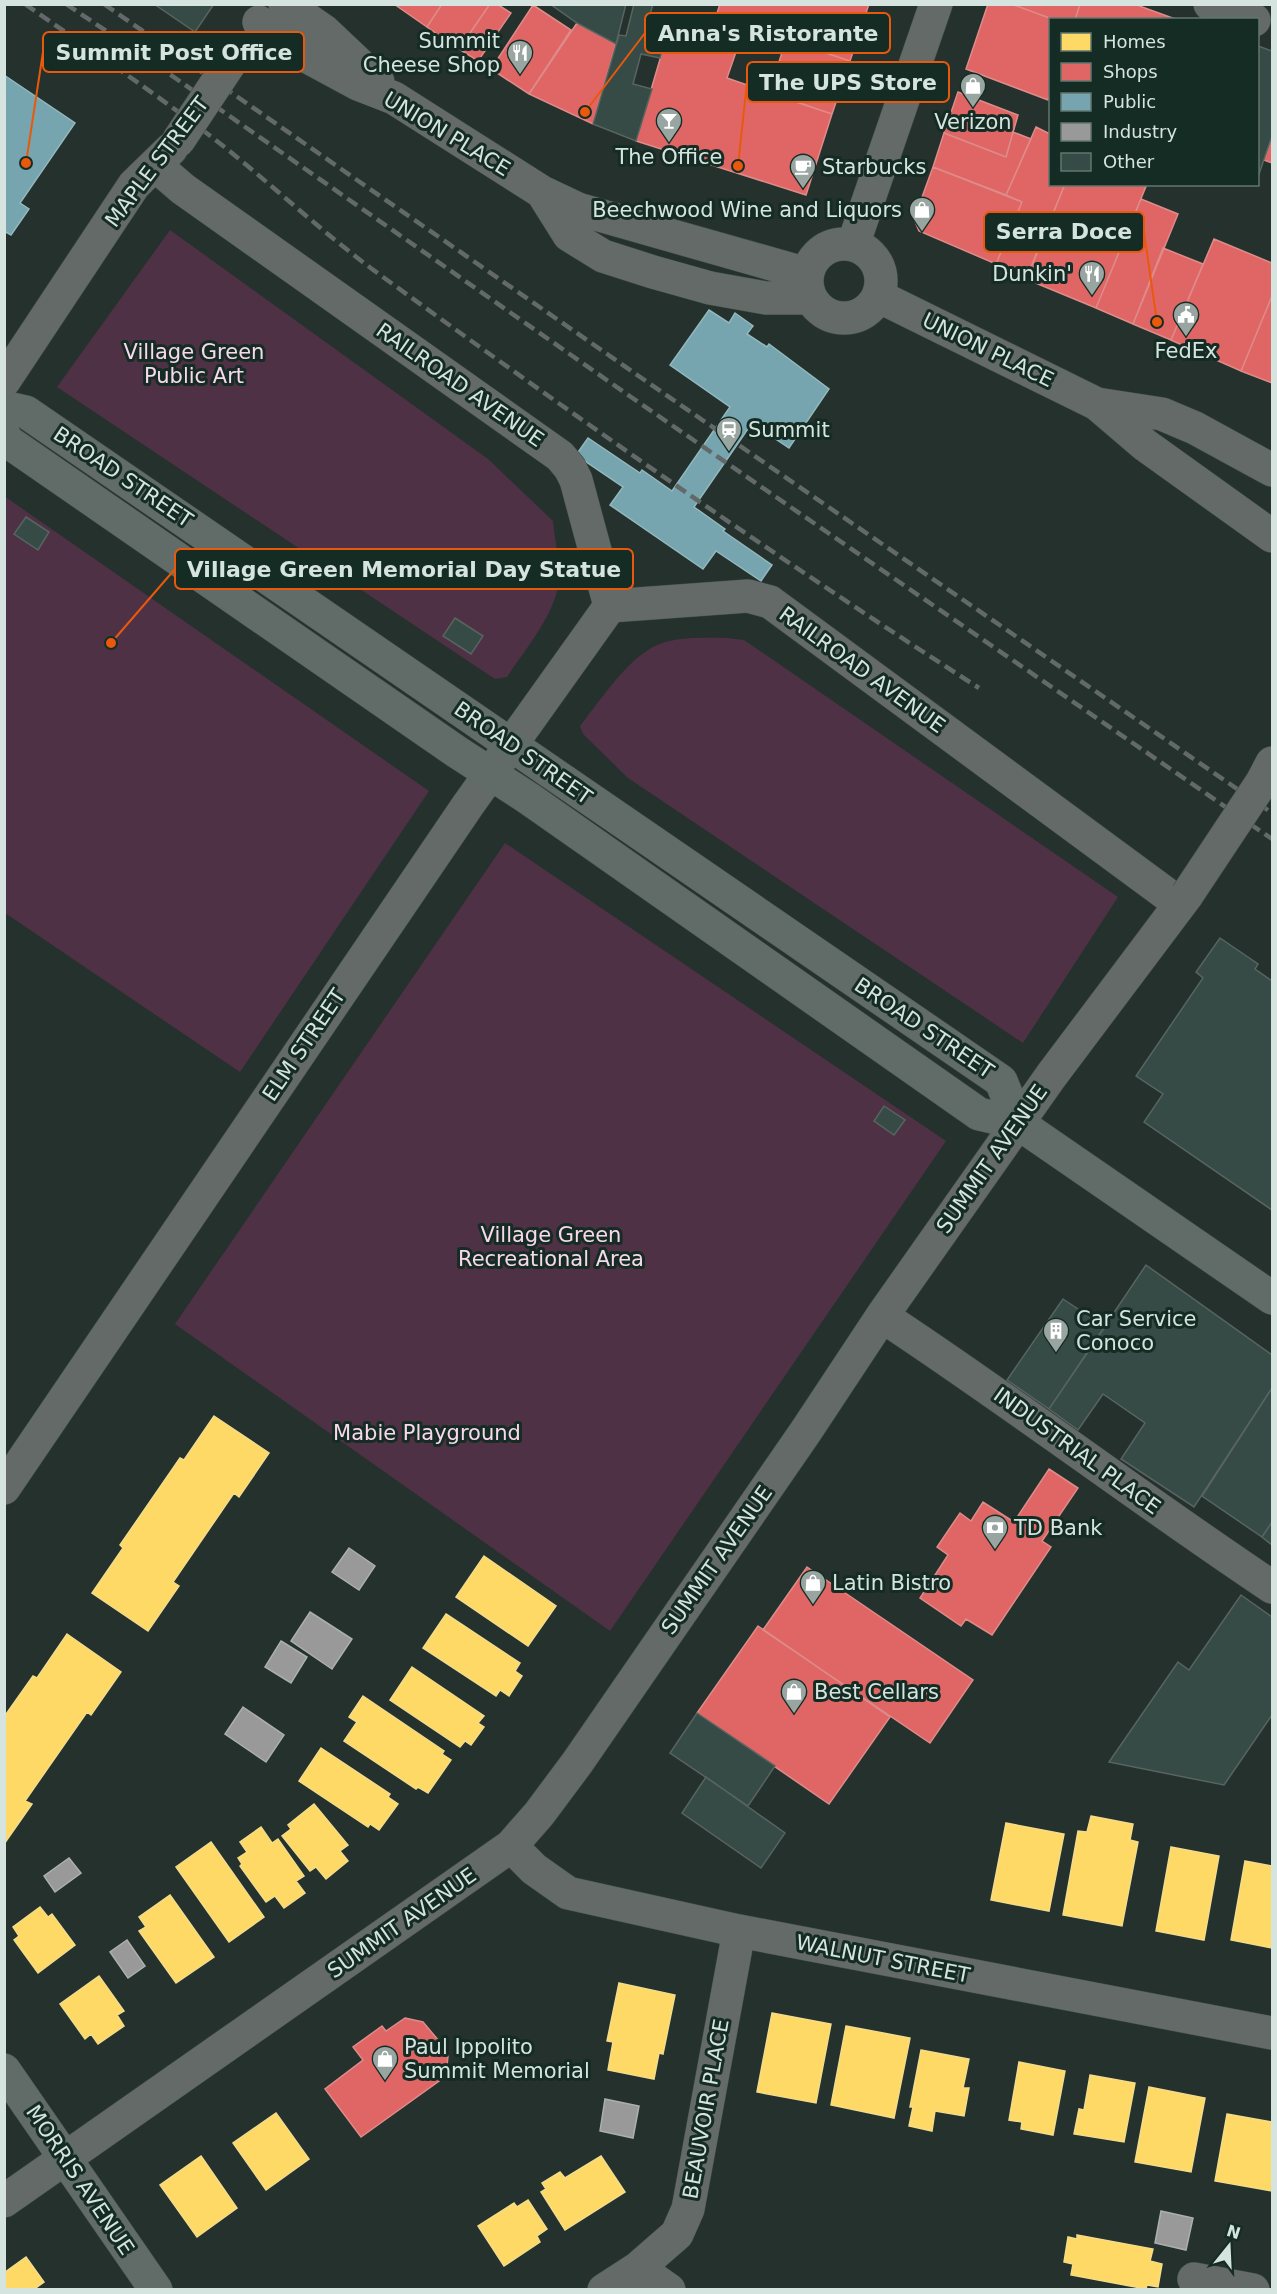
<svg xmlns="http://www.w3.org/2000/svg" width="1277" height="2294" font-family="'DejaVu Sans',sans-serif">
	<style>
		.green { fill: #4f3145 }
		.homes { fill: #ffd966; stroke: #f3dc8a; stroke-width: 1.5 }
		.shops { fill: #e06666; stroke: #dd8c8a; stroke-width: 1.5 }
		.public { fill: #76a5af; stroke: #93b8bd; stroke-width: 1.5 }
		.industry { fill: #999; stroke: #abb0ae; stroke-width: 1.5 }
		.building { fill: #374b46; stroke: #586460; stroke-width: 1.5 }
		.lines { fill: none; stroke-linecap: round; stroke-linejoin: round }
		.minor-casing { stroke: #414d49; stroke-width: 34 }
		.major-casing { stroke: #414d49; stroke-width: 34 }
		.minor { stroke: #646a68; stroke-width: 33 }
		.major { stroke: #616b68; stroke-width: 33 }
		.rail { stroke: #626968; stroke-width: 4.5; stroke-dasharray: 12 6; stroke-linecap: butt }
		.minor-bridge-casing { stroke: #414d49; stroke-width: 34; stroke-linecap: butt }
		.minor-bridge { stroke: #646a68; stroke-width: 33 }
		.labels { text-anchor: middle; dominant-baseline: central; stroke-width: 6; stroke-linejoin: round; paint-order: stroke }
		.poi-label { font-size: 21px; fill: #d6e4df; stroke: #152c25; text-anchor: start }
		.street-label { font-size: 21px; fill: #d6e4df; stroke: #152c25 }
		.park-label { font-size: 21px; fill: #f9d8ec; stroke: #152c25 }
		.leader { fill: none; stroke: #e8590c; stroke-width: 2 }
		.callout-dot { fill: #e8590c; stroke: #152c25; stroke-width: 2 }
		.callout { fill: #152c25; stroke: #e8590c; stroke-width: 2 }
		.callout-label { font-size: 22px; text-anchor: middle; font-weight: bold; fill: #d6e4df }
	</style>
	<rect width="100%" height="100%" fill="#24312d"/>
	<!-- green -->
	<path class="green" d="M 170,230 L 488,459 L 553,521 C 555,543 562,569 557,591 C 549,622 524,651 507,677 L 495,679 L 57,387 Z
		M 4,496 L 429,791 L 240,1072 L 5,913 Z
		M 727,638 L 744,640 L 1118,897 L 1023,1043 L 628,778 L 583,734 L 580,726 C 600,701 624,663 653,647 C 674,636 703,638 727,638 Z
		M 505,843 L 946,1141 L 610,1631 L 175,1324 Z"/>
	<!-- homes -->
	<path class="homes" d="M 214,1416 L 269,1453 L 239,1497 L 234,1493 L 173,1582 L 179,1586 L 148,1631 L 92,1593 L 123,1548 L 120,1545 L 180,1458 L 184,1460 Z
		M 484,1556 L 556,1606 L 528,1646 L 456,1597 Z
		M 446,1614 L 520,1663 L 515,1671 L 522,1676 L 509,1696 L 500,1690 L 496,1696 L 423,1648 Z
		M 67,1634 L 121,1672 L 91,1715 L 87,1712 L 25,1801 L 32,1804 L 4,1844 L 4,1717 L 33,1676 L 37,1678 Z
		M 412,1667 L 484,1716 L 478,1723 L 484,1727 L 471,1745 L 465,1741 L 460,1747 L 390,1700 Z
		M 363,1696 L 444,1751 L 442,1754 L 451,1760 L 428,1793 L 418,1787 L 416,1789 L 344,1741 L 357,1722 L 349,1717 Z
		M 321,1748 L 390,1794 L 388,1797 L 398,1804 L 379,1830 L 370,1824 L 368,1827 L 299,1781 Z
		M 314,1804 L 348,1845 L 340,1851 L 348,1861 L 326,1879 L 316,1867 L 310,1871 L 282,1836 L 291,1829 L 288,1825 Z
		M 1091,1816 L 1133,1824 L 1130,1840 L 1138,1842 L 1122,1926 L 1063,1915 L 1078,1831 L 1087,1832 Z
		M 1006,1823 L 1064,1834 L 1049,1911 L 991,1900 Z
		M 261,1827 L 272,1843 L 278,1839 L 304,1876 L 296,1881 L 305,1893 L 284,1908 L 275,1896 L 266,1902 L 240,1866 L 242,1864 L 238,1858 L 247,1852 L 240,1842 Z
		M 211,1842 L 264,1917 L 229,1942 L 176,1867 Z
		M 1171,1847 L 1219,1856 L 1204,1940 L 1156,1931 Z
		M 1245,1861 L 1272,1866 L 1272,1948 L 1231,1940 Z
		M 170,1895 L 214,1957 L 176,1983 L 139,1931 L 146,1927 L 139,1917 Z
		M 40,1907 L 48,1917 L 52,1914 L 75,1945 L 38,1973 L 14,1940 L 19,1936 L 13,1927 Z
		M 99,1976 L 124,2011 L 117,2015 L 124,2026 L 98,2044 L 91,2034 L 85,2039 L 60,2004 Z
		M 619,1983 L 675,1995 L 663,2054 L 659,2053 L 654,2079 L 608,2070 L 613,2042 L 607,2041 Z
		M 772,2013 L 831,2024 L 816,2103 L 757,2092 Z
		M 846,2026 L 910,2038 L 894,2118 L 831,2105 Z
		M 921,2050 L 969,2059 L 963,2088 L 969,2088 L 964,2116 L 935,2111 L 932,2131 L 909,2126 L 913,2107 L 910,2107 Z
		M 1019,2062 L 1065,2071 L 1053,2135 L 1021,2129 L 1022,2122 L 1009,2120 Z
		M 1090,2075 L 1135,2083 L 1124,2142 L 1074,2134 L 1079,2109 L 1084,2110 Z
		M 1149,2087 L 1205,2098 L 1191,2172 L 1135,2162 Z
		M 276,2113 L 309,2159 L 266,2190 L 233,2143 Z
		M 1227,2114 L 1272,2122 L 1272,2191 L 1215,2181 Z
		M 201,2156 L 237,2208 L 197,2237 L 160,2185 Z
		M 601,2156 L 625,2192 L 565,2230 L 541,2192 L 546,2189 L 542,2183 L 560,2172 L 565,2178 Z
		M 528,2200 L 547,2229 L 537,2236 L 540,2242 L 504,2266 L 478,2226 L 514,2203 L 517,2207 Z
		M 1077,2235 L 1153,2249 L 1150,2261 L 1162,2264 L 1158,2287 L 1147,2285 L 1146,2289 L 1071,2275 L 1073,2264 L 1064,2262 L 1068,2237 L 1077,2239 Z
		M 26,2257 L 44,2282 L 33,2290 L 4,2290 L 4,2273 Z"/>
	<!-- shops -->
	<path class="shops" d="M 394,4 L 442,4 L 427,27 Z
		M 442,4 L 490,4 L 459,49 L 427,27 Z
		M 490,4 L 497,4 L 511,13 L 478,61 L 459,49 Z
		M 720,4 L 869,4 L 850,61 L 716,16 Z
		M 988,4 L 1011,4 L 1055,20 L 1050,20 L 1050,93 L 1048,100 L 966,69 Z
		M 1011,4 L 1080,4 L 1075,20 L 1055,20 Z
		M 1080,4 L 1134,4 L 1178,20 L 1075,20 Z
		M 533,5 L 571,30 L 529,94 L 491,69 Z
		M 577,23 L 616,44 L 593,124 L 529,94 Z
		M 668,32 L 736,52 L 727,78 L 832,114 L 806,195 L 636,141 Z
		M 786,40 L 850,61 L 832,114 L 769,93 Z
		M 958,92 L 1018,115 L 1006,157 L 944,133 Z
		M 1036,127 L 1050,134 L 1050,184 L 1065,184 L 1027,278 L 996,264 L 1022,202 L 1006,195 Z
		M 1013,132 L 1031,139 L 1006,195 L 933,167 L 944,133 L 1006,157 Z
		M 1272,136 L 1272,163 L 1264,160 Z
		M 933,167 L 1022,202 L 996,264 L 919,231 L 914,219 Z
		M 1065,184 L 1147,184 L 1096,308 L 1026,279 Z
		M 1141,199 L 1178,214 L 1133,324 L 1096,308 Z
		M 1214,239 L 1272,263 L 1272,296 L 1241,371 L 1171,340 Z
		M 1163,248 L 1203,264 L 1171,340 L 1133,324 Z
		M 1272,296 L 1272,383 L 1241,371 Z
		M 1049,1469 L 1078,1488 L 1042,1541 L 1051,1547 L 992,1635 L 966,1619 L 961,1626 L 920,1598 L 948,1555 L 937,1547 L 960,1513 L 971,1521 L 983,1502 L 1014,1522 Z
		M 807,1567 L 973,1680 L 930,1743 L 763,1630 Z
		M 758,1626 L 890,1717 L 829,1804 L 697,1713 Z
		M 405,2018 L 423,2022 L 444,2047 L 443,2050 L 448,2056 L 446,2076 L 361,2137 L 325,2089 L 363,2060 L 353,2047 L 382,2026 L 386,2031 Z"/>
	<!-- public -->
	<path class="public" d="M 4,75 L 75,123 L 20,203 L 29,209 L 11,235 L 4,231 Z
		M 709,310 L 729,323 L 735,313 L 753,326 L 747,334 L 767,347 L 769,344 L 829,389 L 789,448 L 752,423 L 694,507 L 725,529 L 723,531 L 772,565 L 761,581 L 716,551 L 703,569 L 610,505 L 623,487 L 576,455 L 588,438 L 640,473 L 642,470 L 672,491 L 730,407 L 670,365 Z"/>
	<!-- industry -->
	<path class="industry" d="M 349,1548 L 375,1566 L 359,1590 L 332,1572 Z
		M 310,1612 L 352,1639 L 332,1669 L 291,1641 Z
		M 281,1641 L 307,1657 L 291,1683 L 265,1667 Z
		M 243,1707 L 284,1735 L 266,1762 L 225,1734 Z
		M 69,1858 L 81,1873 L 55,1892 L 44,1876 Z
		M 127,1940 L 145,1966 L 128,1978 L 110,1952 Z
		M 605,2099 L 639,2106 L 633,2138 L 600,2131 Z
		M 1161,2211 L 1193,2218 L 1186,2250 L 1155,2243 Z"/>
	<!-- building -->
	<path class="building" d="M 154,4 L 214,4 L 195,32 Z
		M 550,4 L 626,4 L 616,44 L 577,23 Z
		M 634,4 L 653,4 L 648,21 L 669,27 L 660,58 L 641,54 L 633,84 L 652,89 L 636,141 L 593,124 L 619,35 L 626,36 Z
		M 1258,46 L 1272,51 L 1272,136 L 1258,177 Z
		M 26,517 L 49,532 L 38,550 L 14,534 Z
		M 455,618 L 483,636 L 471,654 L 443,636 Z
		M 1220,938 L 1258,964 L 1255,969 L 1272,981 L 1272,1210 L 1144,1122 L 1163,1094 L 1136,1076 L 1203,978 L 1196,972 Z
		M 884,1106 L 905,1120 L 894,1135 L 874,1121 Z
		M 1146,1265 L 1272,1355 L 1272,1388 L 1194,1507 L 1121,1459 L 1145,1423 L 1103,1394 L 1078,1430 L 1049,1409 Z
		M 1063,1299 L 1105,1327 L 1049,1409 L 1007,1380 Z
		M 1272,1388 L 1272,1522 L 1262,1537 L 1202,1496 Z
		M 1272,1522 L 1272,1545 L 1262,1537 Z
		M 1241,1595 L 1272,1617 L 1272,1715 L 1224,1785 L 1109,1762 L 1178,1662 L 1189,1670 Z
		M 697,1713 L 775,1766 L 748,1806 L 670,1753 Z
		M 706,1777 L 785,1833 L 761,1868 L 682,1813 Z"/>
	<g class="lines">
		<defs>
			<path id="minor" d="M 285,4 L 324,31 L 378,82
				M 1210,4 L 1254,20
				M 259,22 L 295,50 L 358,84 L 394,98 L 542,192 L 578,209 L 807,274
				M 155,165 L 183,189 L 560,456 L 570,468 L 576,480 L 610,606
				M 542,192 L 569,235 L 603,256 L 653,272 L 710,288 L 766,298 L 810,298
				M807 281a37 37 0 1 1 74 0a37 37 0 1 1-74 0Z
				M 853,245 L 936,4
				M 878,296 L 1097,404 L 1145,445 L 1272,536
				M 4,381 L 134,185 L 171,149
				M 1097,404 L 1162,414 L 1195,428 L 1272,470
				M 610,606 L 748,596 L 770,602 L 1180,904
				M 1262,782 L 1272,763
				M 882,1316 C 1014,1403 1140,1499 1272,1587
				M 4,1488 L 468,805 L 610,606
				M 511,1846 L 534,1869 L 568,1893 L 739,1931 L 1272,2033
				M 4,2201 L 511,1846 L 539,1814 L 577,1763 L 806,1431 L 882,1316 L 1051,1076 L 1187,895
				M 638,2268 L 669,2290
				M 1194,2279 L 1253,2290
				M 604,2290 L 638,2268 L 677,2234 L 688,2209 L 739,1931"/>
			<path id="major" d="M 4,407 L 26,412 L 1001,1081 L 1018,1123
				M 4,435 L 7,441 L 457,752 L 528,798 L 979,1114 L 1018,1123 L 1272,1298
				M 4,2070 L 156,2290"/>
		</defs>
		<!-- minor casing -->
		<use href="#minor" class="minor-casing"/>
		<!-- major casing -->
		<use href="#major" class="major-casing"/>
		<!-- minor -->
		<use href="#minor" class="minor"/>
		<!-- major -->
		<use href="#major" class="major"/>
		<!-- rail -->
		<path class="rail" d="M 25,4 C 88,48 152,91 213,138 C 267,180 317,228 372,269 C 571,414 772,555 979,688
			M 66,4 L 148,59 L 631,397 L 1272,839
			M 104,4 L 643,379 L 1272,813"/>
		<defs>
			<path id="minor-bridge" d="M 178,141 L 236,54
				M 1187,895 L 1262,782"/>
		</defs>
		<!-- minor-bridge casing -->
		<use href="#minor-bridge" class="minor-bridge-casing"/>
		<!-- minor-bridge -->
		<use href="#minor-bridge" class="minor-bridge"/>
	</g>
	<!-- icons -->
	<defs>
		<symbol id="restaurant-pin" viewBox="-11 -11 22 30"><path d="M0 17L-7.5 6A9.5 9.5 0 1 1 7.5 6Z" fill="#98a5a1" stroke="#152c25"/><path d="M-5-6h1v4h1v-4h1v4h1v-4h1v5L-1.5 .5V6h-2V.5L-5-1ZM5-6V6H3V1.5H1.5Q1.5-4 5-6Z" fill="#fff"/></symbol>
		<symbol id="shop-pin" viewBox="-11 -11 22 30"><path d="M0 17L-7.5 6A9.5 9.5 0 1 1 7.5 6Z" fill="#98a5a1" stroke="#152c25"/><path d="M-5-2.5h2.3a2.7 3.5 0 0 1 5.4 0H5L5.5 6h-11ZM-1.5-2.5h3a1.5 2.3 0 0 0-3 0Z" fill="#fff"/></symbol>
		<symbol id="bar-pin" viewBox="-11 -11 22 30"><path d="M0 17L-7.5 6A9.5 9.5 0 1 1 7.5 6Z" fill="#98a5a1" stroke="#152c25"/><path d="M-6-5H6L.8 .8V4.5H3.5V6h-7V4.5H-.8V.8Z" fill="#fff"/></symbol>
		<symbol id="cafe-pin" viewBox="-11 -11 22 30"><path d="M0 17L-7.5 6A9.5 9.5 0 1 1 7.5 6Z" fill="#98a5a1" stroke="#152c25"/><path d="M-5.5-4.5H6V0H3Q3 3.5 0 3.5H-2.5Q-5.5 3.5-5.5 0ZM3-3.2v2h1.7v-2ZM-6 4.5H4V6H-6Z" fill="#fff"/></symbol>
		<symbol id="civic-pin" viewBox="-11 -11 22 30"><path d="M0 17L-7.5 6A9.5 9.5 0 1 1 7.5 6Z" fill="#98a5a1" stroke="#152c25"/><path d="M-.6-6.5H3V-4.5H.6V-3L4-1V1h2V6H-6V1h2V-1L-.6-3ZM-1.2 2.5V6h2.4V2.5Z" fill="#fff"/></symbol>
		<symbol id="station-pin" viewBox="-11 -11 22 30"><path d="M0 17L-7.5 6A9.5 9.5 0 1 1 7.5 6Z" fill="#98a5a1" stroke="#152c25"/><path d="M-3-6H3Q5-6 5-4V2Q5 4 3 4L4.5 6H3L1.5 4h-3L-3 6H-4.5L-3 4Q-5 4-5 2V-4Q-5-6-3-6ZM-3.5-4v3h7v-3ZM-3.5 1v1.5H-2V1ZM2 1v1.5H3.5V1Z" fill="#fff"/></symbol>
		<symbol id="building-pin" viewBox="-11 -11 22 30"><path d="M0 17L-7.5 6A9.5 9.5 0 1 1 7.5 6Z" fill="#98a5a1" stroke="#152c25"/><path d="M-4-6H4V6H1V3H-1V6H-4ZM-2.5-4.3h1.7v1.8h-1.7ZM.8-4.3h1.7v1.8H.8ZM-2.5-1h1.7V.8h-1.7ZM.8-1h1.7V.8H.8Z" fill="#fff"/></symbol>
		<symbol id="bank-pin" viewBox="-11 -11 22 30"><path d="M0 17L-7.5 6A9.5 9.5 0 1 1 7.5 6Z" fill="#98a5a1" stroke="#152c25"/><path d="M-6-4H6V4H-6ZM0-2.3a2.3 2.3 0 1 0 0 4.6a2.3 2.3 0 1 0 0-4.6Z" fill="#fff"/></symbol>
	</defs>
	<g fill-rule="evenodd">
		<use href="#restaurant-pin" x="505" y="38" width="30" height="40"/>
		<use href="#shop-pin" x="958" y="71" width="30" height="40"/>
		<use href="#bar-pin" x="654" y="106" width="30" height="40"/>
		<use href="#cafe-pin" x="788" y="152" width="30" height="40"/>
		<use href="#shop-pin" x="907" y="195" width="30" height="40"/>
		<use href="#restaurant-pin" x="1077" y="259" width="30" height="40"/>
		<use href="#civic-pin" x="1171" y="300" width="30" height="40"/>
		<use href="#station-pin" x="714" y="415" width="30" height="40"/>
		<use href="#building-pin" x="1041" y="1316" width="30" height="40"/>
		<use href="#bank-pin" x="980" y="1513" width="30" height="40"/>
		<use href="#shop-pin" x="798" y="1568" width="30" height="40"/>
		<use href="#shop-pin" x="779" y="1677" width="30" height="40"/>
		<use href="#shop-pin" x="370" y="2044" width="30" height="40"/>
	</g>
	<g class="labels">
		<!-- poi labels -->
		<g class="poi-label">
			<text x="500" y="41" text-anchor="end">Summit<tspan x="500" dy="24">Cheese Shop</tspan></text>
			<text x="973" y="122" text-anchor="middle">Verizon</text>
			<text x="669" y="157" text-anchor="middle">The Office</text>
			<text x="822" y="167">Starbucks</text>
			<text x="902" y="210" text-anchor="end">Beechwood Wine and Liquors</text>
			<text x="1072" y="274" text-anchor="end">Dunkin'</text>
			<text x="1186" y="351" text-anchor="middle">FedEx</text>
			<text x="748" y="430">Summit</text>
			<text x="1076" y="1319">Car Service<tspan x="1076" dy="24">Conoco</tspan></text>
			<text x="1014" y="1528">TD Bank</text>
			<text x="832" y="1583">Latin Bistro</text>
			<text x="814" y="1692">Best Cellars</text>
			<text x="404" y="2047">Paul Ippolito<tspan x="404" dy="24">Summit Memorial</tspan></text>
		</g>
		<!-- street labels -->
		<g class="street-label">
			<text transform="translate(447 134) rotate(31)">UNION PLACE</text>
			<text transform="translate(157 162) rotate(-53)">MAPLE STREET</text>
			<text transform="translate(988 350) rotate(26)">UNION PLACE</text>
			<text transform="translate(460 385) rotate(35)">RAILROAD AVENUE</text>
			<text transform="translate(123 477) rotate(34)">BROAD STREET</text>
			<text transform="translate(862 670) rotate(36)">RAILROAD AVENUE</text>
			<text transform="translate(523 753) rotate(35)">BROAD STREET</text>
			<text transform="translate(924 1028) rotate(34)">BROAD STREET</text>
			<text transform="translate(304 1045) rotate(-56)">ELM STREET</text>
			<text transform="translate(992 1159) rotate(-55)">SUMMIT AVENUE</text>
			<text transform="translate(1077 1451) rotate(36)">INDUSTRIAL PLACE</text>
			<text transform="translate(717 1560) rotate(-55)">SUMMIT AVENUE</text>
			<text transform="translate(402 1923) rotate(-35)">SUMMIT AVENUE</text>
			<text transform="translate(883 1959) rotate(11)">WALNUT STREET</text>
			<text transform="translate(706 2109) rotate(-80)">BEAUVOIR PLACE</text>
			<text transform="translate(80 2180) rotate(56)">MORRIS AVENUE</text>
		</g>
		<!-- park labels -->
		<g class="park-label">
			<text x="194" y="352">Village Green<tspan x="194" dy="24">Public Art</tspan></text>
			<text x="551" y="1235">Village Green<tspan x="551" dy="24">Recreational Area</tspan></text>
			<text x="427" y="1433">Mabie Playground</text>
		</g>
	</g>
	<!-- callouts -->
	<path class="leader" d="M585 112L645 33M26 163L43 52M738 166L747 82M1157 322L1144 232M111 643L175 569"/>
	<g class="callout-dot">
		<circle cx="585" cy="112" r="6"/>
		<circle cx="26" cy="163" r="6"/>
		<circle cx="738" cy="166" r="6"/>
		<circle cx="1157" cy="322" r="6"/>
		<circle cx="111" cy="643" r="6"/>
	</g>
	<g class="callout">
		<rect x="645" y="13" width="245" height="40" rx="6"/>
		<rect x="43" y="32" width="261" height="40" rx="6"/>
		<rect x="747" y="62" width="202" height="40" rx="6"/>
		<rect x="984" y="212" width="160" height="40" rx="6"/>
		<rect x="175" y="549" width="458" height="40" rx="6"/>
	</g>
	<g class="callout-label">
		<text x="768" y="41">Anna's Ristorante</text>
		<text x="174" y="60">Summit Post Office</text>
		<text x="848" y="90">The UPS Store</text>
		<text x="1064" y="239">Serra Doce</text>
		<text x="404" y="577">Village Green Memorial Day Statue</text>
	</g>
	<!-- border -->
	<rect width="1277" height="2294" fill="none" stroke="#d6e4df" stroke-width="12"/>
	<!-- legend -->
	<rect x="1049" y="18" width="210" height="168" fill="#152c25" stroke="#62766f" stroke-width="1.5"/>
	<rect x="1061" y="33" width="30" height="18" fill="#ffd966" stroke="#62766f" stroke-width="1.5"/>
	<text x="1103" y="48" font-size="18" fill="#d6e4df">Homes</text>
	<rect x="1061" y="63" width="30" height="18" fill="#e06666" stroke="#62766f" stroke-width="1.5"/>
	<text x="1103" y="78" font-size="18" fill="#d6e4df">Shops</text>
	<rect x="1061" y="93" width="30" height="18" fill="#76a5af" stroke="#62766f" stroke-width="1.5"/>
	<text x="1103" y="108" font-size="18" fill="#d6e4df">Public</text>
	<rect x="1061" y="123" width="30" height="18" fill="#999999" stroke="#62766f" stroke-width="1.5"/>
	<text x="1103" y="138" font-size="18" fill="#d6e4df">Industry</text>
	<rect x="1061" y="153" width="30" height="18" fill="#374b46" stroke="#62766f" stroke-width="1.5"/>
	<text x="1103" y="168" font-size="18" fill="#d6e4df">Other</text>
	<!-- north arrow -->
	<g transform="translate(1229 2246) rotate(18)" stroke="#152c25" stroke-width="4.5" paint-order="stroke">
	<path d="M0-4.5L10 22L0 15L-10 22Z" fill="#d6e4df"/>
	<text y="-9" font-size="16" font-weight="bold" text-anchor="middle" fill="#d6e4df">N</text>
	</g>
</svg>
